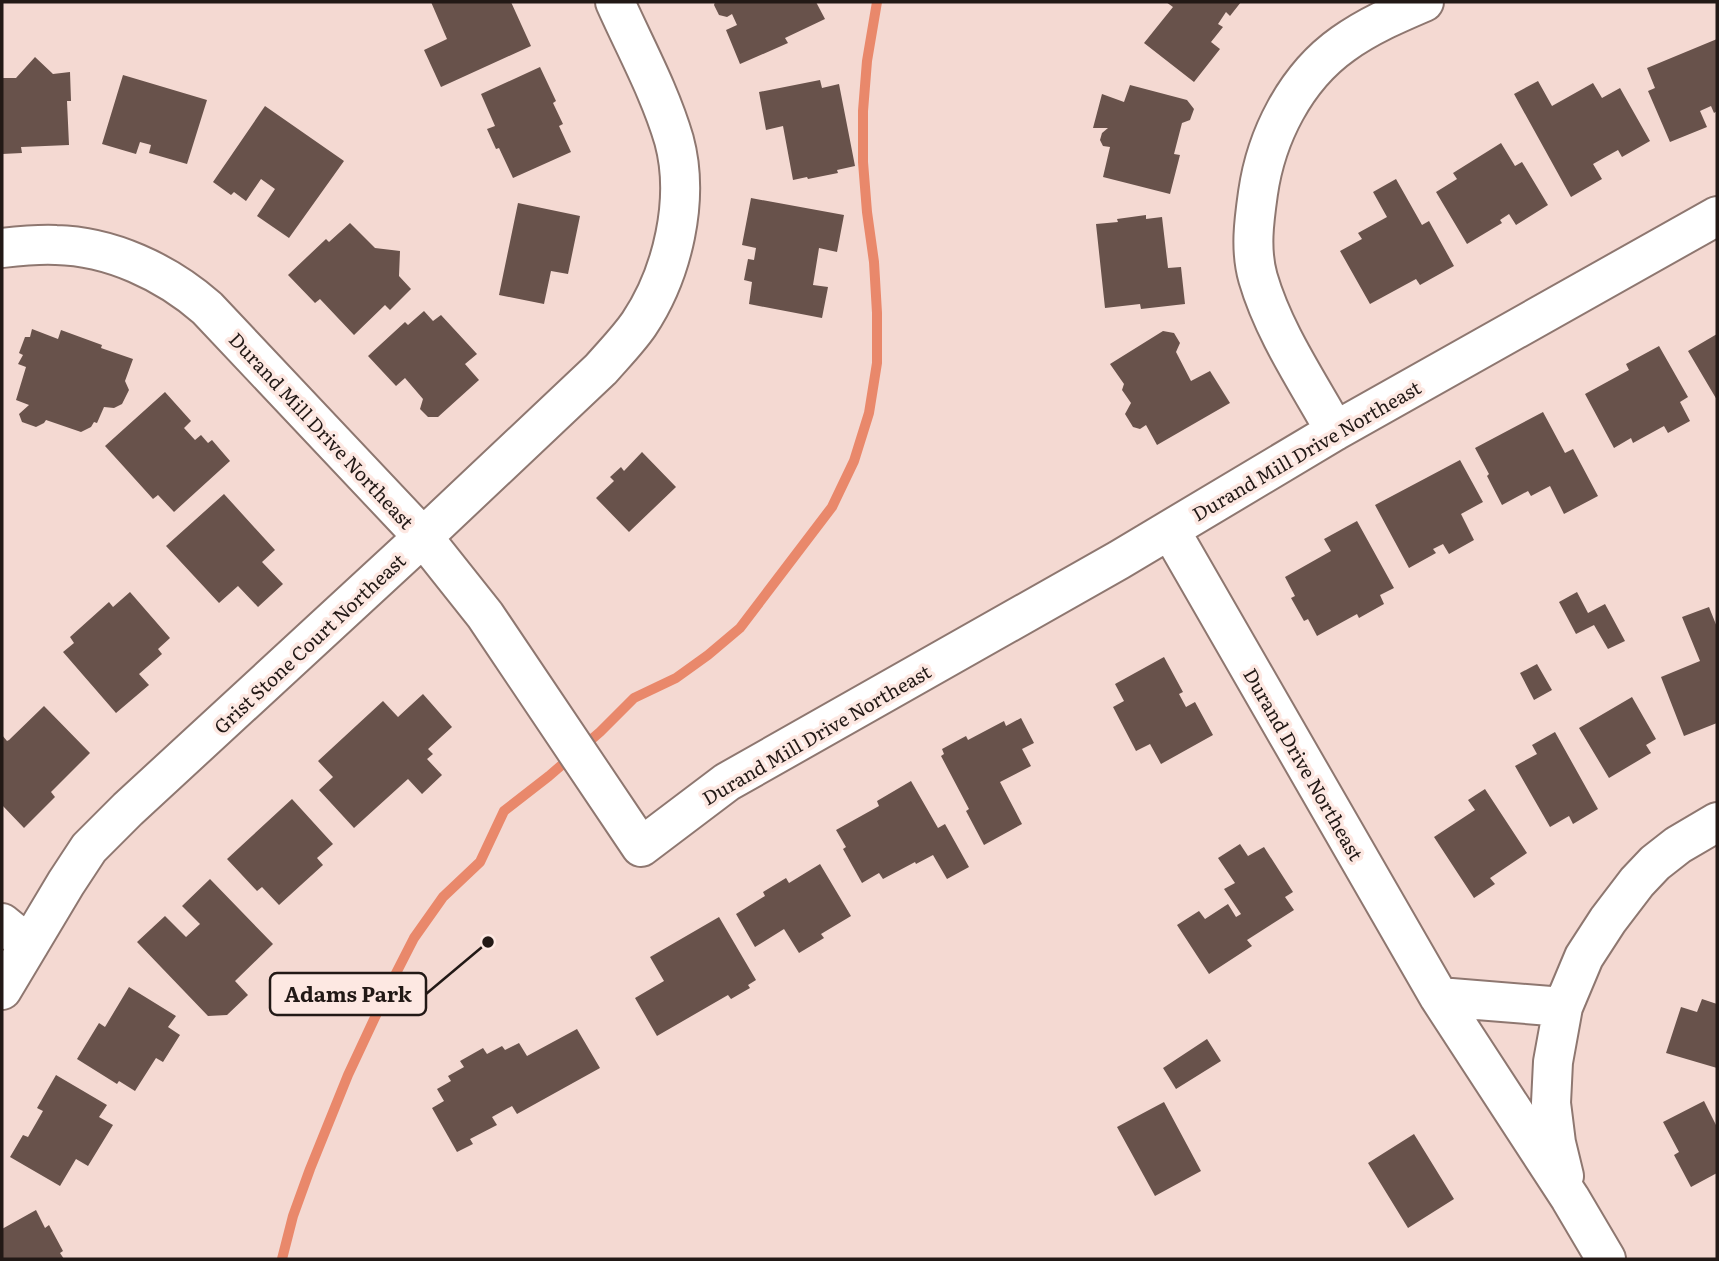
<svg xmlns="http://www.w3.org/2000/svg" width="1719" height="1261" font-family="Literata,serif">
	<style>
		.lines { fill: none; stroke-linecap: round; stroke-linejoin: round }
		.stream { stroke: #e9886b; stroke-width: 10 }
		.building { fill: #68524b }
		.street-casing { stroke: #8e7770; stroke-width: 42 }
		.street { stroke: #fff; stroke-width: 38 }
		.labels { text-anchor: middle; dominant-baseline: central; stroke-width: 7; stroke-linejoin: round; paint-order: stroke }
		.street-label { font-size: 19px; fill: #221916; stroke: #fde8e2 }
		.leader { fill: none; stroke: #221916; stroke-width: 2.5 }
		.callout-dot { fill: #221916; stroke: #fde8e2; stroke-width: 2.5 }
		.callout { fill: #fde8e2; stroke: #221916; stroke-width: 2.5 }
		.callout-label { font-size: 21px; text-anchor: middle; font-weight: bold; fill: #221916 }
	</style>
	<rect width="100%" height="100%" fill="#f4d9d2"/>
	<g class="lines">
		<!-- stream -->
		<path class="stream" d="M 282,1259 L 293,1216 L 310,1169 L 348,1075 L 391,983 L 414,938 L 443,897 L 480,862 L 504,811 L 549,776 L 600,732 L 634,698 L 676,678 L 708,655 L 740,628 L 832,507 L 854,461 L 869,413 L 877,363 L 877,313 L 874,262 L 867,212 L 863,162 L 863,111 L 867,61 L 877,2"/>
	</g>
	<!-- building -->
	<path class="building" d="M 431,2 L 511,2 L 531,46 L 441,87 L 424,50 L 447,39 Z
		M 715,2 L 816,2 L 825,19 L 785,38 L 788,43 L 740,64 L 726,30 L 737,25 L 732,14 L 727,17 L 719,15 L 714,5 Z
		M 1166,2 L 1241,2 L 1230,16 L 1226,12 L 1218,24 L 1223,27 L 1211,42 L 1220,49 L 1194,82 L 1144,43 L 1173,7 Z
		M 1717,39 L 1717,111 L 1714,113 L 1711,106 L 1700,111 L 1707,127 L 1670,142 L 1648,91 L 1655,88 L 1647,68 Z
		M 35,57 L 53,74 L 70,72 L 71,101 L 67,101 L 69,145 L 21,147 L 22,153 L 2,154 L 2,78 L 16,78 Z
		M 540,67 L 556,101 L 553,103 L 563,124 L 559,126 L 571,152 L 513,178 L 499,148 L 496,149 L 487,129 L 495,126 L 481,94 Z
		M 123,75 L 207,100 L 187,164 L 149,153 L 151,145 L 140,142 L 136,154 L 102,144 Z
		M 820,80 L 822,88 L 839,84 L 855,166 L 837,170 L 838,173 L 808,179 L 807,177 L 793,180 L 783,126 L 766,130 L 759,92 Z
		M 1538,81 L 1552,106 L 1593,83 L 1602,98 L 1620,88 L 1650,141 L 1622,157 L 1618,150 L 1593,164 L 1602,179 L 1571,197 L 1514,94 Z
		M 1130,85 L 1187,100 L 1194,109 L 1190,120 L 1182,123 L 1174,154 L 1180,155 L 1170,194 L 1103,177 L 1110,147 L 1103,146 L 1100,140 L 1102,133 L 1108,128 L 1093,128 L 1102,94 L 1124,102 Z
		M 265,106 L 344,161 L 289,238 L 257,216 L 275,189 L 261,179 L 246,201 L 234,192 L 231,195 L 213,182 Z
		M 1501,143 L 1515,166 L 1522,162 L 1548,205 L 1516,225 L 1509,214 L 1500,220 L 1502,223 L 1467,244 L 1436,192 L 1457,179 L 1453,173 Z
		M 1396,179 L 1422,225 L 1429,221 L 1454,266 L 1420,285 L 1416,279 L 1370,304 L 1340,251 L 1362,239 L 1358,233 L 1387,217 L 1373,192 Z
		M 751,198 L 844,215 L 837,252 L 819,248 L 813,285 L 828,287 L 822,318 L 749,304 L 752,282 L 744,280 L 748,259 L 754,260 L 756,248 L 742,245 Z
		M 518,203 L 580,216 L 568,274 L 551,271 L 544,304 L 499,295 Z
		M 1146,215 L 1146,219 L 1162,217 L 1168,268 L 1181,267 L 1185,304 L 1141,309 L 1140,304 L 1105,308 L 1096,224 L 1118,222 L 1117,219 Z
		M 350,223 L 375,248 L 400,251 L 399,276 L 411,289 L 390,310 L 385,305 L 354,335 L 320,299 L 315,303 L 288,275 L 326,239 L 329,242 Z
		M 424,311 L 433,321 L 441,315 L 477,354 L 465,364 L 479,380 L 438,417 L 428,417 L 420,409 L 423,399 L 405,378 L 396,386 L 368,356 L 405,322 L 408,325 Z
		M 32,329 L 58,339 L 61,330 L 102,345 L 101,348 L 133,359 L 125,381 L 129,390 L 122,404 L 114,408 L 104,407 L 97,423 L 94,422 L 91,427 L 81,432 L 46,420 L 44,423 L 36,427 L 22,422 L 19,414 L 29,405 L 16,400 L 26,367 L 18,364 L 23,355 L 19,353 L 25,337 L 30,337 Z
		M 1163,331 L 1174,333 L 1180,343 L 1176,352 L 1191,381 L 1210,371 L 1230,403 L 1157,445 L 1146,425 L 1140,429 L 1133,427 L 1125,414 L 1131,403 L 1122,390 L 1124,384 L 1110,364 Z
		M 1717,334 L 1717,400 L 1688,351 Z
		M 1659,346 L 1688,397 L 1680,402 L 1690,421 L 1668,433 L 1664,426 L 1633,443 L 1631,438 L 1614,448 L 1585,394 L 1629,370 L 1626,364 Z
		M 165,392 L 191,421 L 184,428 L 195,440 L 201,435 L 208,443 L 212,440 L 230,461 L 174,512 L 158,495 L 153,499 L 105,446 Z
		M 1543,412 L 1565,453 L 1573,449 L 1598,496 L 1564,514 L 1550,486 L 1531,496 L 1528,491 L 1502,505 L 1487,476 L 1489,474 L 1475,448 Z
		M 642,452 L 676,487 L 629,532 L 596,498 L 614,481 L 610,477 L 621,467 L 624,471 Z
		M 1460,460 L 1483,502 L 1461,514 L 1474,540 L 1449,554 L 1443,544 L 1433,549 L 1436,553 L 1409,568 L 1375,505 Z
		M 224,494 L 275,550 L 262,562 L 283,584 L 258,607 L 238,586 L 219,603 L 166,546 Z
		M 1357,521 L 1394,588 L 1380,595 L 1384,604 L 1359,618 L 1357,614 L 1317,636 L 1308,619 L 1304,621 L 1291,598 L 1295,596 L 1285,577 L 1331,551 L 1324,539 Z
		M 130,592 L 170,638 L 158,649 L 162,654 L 139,674 L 149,685 L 116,713 L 63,652 L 74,643 L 70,637 L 109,602 L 113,607 Z
		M 1577,592 L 1588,613 L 1605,604 L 1625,641 L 1608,649 L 1594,625 L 1576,634 L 1559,602 Z
		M 1709,607 L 1717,627 L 1717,723 L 1684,736 L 1661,677 L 1700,661 L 1682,617 Z
		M 1164,657 L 1183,692 L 1179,694 L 1186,707 L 1195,702 L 1213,735 L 1161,764 L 1150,744 L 1136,751 L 1113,707 L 1124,701 L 1115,684 Z
		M 1537,664 L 1552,690 L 1534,700 L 1520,673 Z
		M 423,694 L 452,727 L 428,749 L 433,754 L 427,759 L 442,775 L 422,794 L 408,779 L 354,828 L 319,790 L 333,777 L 318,761 L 383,701 L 398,717 Z
		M 1632,697 L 1656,739 L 1646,745 L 1651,753 L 1609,778 L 1579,728 Z
		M 44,706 L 90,753 L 51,792 L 55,797 L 24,828 L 2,805 L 2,735 L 7,741 L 9,740 Z
		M 1021,718 L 1034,743 L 1022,749 L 1031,766 L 1000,782 L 1022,824 L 984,845 L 966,811 L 969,809 L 941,756 L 944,754 L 942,749 L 966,736 L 968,740 L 1004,721 L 1006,726 Z
		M 1555,732 L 1598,809 L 1573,824 L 1569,816 L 1550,827 L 1515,766 L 1537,754 L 1532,745 Z
		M 911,781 L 938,828 L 945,824 L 969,867 L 947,879 L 933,855 L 916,864 L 915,862 L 883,879 L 879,873 L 862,883 L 843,849 L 846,847 L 836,830 L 879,806 L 877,801 Z
		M 1485,789 L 1527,853 L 1490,878 L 1495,884 L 1474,898 L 1434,837 L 1475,810 L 1468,800 Z
		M 292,799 L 333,844 L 317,858 L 323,865 L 279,905 L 262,887 L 257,891 L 227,859 Z
		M 1240,844 L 1248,856 L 1264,847 L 1293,892 L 1285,897 L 1294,910 L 1247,940 L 1252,946 L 1209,974 L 1177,925 L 1199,911 L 1205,919 L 1228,904 L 1236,917 L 1241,914 L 1224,889 L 1235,883 L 1218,858 Z
		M 820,864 L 851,916 L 821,934 L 824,938 L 799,953 L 784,929 L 755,947 L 736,914 L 765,896 L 763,892 L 786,878 L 789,883 Z
		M 210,879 L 273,944 L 235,981 L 248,995 L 227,1015 L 208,1016 L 137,942 L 165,916 L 186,937 L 200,924 L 182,906 Z
		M 719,917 L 756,980 L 748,985 L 750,988 L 731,999 L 728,995 L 657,1036 L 635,998 L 664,981 L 650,957 Z
		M 129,987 L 176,1016 L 168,1027 L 180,1035 L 163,1062 L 156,1058 L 135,1091 L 119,1081 L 117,1084 L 77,1059 L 99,1023 L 105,1027 Z
		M 1702,999 L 1717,1004 L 1717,1068 L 1666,1053 L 1681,1007 L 1697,1012 Z
		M 577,1029 L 600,1068 L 517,1114 L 512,1106 L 492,1117 L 497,1125 L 470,1139 L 473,1144 L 457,1152 L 432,1108 L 444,1101 L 437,1089 L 451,1081 L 448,1076 L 464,1067 L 460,1061 L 483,1048 L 487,1054 L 502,1046 L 505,1050 L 519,1043 L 527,1056 Z
		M 1207,1039 L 1221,1061 L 1176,1089 L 1163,1068 Z
		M 56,1075 L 107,1105 L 99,1117 L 113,1125 L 88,1166 L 76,1159 L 60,1186 L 10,1157 L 23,1135 L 28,1137 L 43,1111 L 37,1108 Z
		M 1704,1101 L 1717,1127 L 1717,1173 L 1691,1187 L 1674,1155 L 1679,1152 L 1663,1122 Z
		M 1164,1102 L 1201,1171 L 1155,1196 L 1117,1127 Z
		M 1414,1134 L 1454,1199 L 1408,1228 L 1368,1163 Z
		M 36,1210 L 45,1228 L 49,1225 L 63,1251 L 60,1253 L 64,1259 L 2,1259 L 2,1229 Z"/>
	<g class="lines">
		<defs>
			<path id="street" d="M 2,248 C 20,246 38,244 56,245 C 110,246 166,272 207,308 L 423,537 L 485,615 L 641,847 L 727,782 L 1119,560 L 1335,431 L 1717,216
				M 1335,431 C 1308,382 1274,333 1258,278 C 1250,250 1254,221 1258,193 C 1266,137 1295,78 1343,44 C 1368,26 1396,14 1424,2
				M 1170,530 L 1439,997 L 1570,1198 L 1606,1259
				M 2,923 L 29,945
				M 2,990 L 66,883 L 89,848 L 128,809 L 423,537 L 601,369 C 614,354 628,340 639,324 C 673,273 690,199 674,140 C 660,92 635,47 615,2
				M 1439,997 L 1563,1007
				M 1564,1176 L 1556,1143 L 1551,1103 L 1553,1062 L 1563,1007 L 1584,957 L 1608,920 L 1637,882 L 1655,863 L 1678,845 L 1717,822"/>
		</defs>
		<!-- street casing -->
		<use href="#street" class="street-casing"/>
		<!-- street -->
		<use href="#street" class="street"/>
	</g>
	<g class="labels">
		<!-- street labels -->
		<g class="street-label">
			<text transform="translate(322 430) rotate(47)">Durand Mill Drive Northeast</text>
			<text transform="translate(1306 450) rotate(-30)">Durand Mill Drive Northeast</text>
			<text transform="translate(309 643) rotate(-43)">Grist Stone Court Northeast</text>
			<text transform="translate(816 734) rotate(-30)">Durand Mill Drive Northeast</text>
			<text transform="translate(1304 764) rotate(60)">Durand Drive Northeast</text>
		</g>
	</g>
	<!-- callouts -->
	<path class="leader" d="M488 942L426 994"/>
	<circle class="callout-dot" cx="488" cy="942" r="7"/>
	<rect class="callout" x="270" y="973" width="156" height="42" rx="7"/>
	<g class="callout-label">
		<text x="348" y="1002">Adams Park</text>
	</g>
	<!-- border -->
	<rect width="1719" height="1261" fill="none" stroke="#221916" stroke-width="7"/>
</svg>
